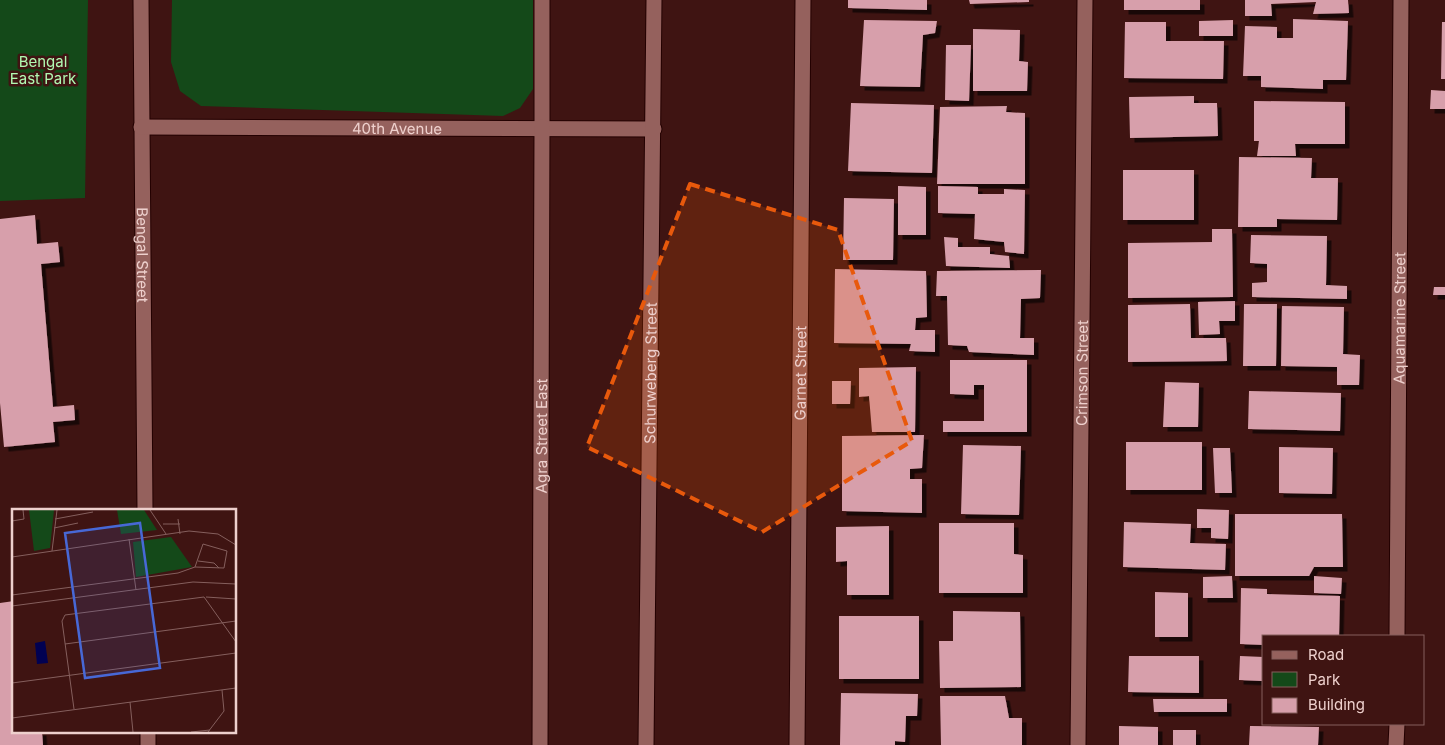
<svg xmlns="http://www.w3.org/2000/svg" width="1445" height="745" font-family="Inter,sans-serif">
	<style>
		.green { fill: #144919 }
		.building { fill: #d79fab; filter: url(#shadow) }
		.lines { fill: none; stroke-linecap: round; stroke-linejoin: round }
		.lane-casing { stroke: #230001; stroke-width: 17 }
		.street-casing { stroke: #230001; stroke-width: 17 }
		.lane { stroke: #95615d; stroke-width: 15 }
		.street { stroke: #95615d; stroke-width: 15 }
		.marked { fill: #e8590c; fill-opacity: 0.2; stroke: #e8590c; stroke-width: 4; stroke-dasharray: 10 6; stroke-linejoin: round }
		.labels { text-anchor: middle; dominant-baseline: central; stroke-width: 5; stroke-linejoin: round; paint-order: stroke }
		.park-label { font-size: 15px; fill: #b1f9b2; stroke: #3f1412 }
		.street-label { font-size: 15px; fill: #eed0cd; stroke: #3f1412 }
		.inset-road { fill: none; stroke: #855f5d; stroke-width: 1 }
		.view { fill: #4768d6; fill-opacity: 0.15; stroke: #4768d6; stroke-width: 2.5 }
		.inset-edge { fill: none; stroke: #eed0cd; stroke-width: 2.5 }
	</style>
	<defs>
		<filter id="shadow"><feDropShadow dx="4.5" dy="4.5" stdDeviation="0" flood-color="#0009"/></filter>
	</defs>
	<rect width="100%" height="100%" fill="#3f1412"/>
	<!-- green -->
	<path class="green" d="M 0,0 L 88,0 L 85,198 L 0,201 Z
		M 172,0 L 533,0 L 533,89 L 520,108 L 503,116 L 201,106 L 180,91 L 171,62 Z"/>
	<!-- building -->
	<path class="building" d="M 848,0 L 927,0 L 927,10 L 848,8 Z
		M 969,0 L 1029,0 L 1029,2 L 970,4 Z
		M 1124,0 L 1200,0 L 1200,10 L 1124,10 Z
		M 1245,0 L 1348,0 L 1349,13 L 1313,14 L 1316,2 L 1271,4 L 1272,16 L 1245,16 Z
		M 1293,19 L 1348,21 L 1346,80 L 1323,80 L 1323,89 L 1261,87 L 1261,76 L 1243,76 L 1245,26 L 1277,27 L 1277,38 L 1293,38 Z
		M 864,20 L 937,21 L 935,33 L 923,35 L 920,87 L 860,86 Z
		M 1233,20 L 1233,36 L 1199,36 L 1199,21 Z
		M 1125,22 L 1166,22 L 1166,41 L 1224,41 L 1223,79 L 1124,78 Z
		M 1442,22 L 1445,22 L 1445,79 L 1441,79 Z
		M 973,29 L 1020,30 L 1019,61 L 1028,62 L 1027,91 L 973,91 Z
		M 946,45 L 971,45 L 969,101 L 945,100 Z
		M 1431,90 L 1445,91 L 1445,109 L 1430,109 Z
		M 1194,96 L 1194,103 L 1217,103 L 1218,136 L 1130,138 L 1129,97 Z
		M 1254,101 L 1345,102 L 1345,144 L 1295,144 L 1296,156 L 1257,156 L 1259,141 L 1254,141 Z
		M 851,103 L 934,105 L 932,173 L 848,171 Z
		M 1007,106 L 1006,112 L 1025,113 L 1025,184 L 937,184 L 940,107 Z
		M 1239,157 L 1312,158 L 1311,178 L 1338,178 L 1337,220 L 1277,219 L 1277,227 L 1238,227 Z
		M 1123,170 L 1194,170 L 1194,220 L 1123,220 Z
		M 898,186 L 926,187 L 926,235 L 898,235 Z
		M 938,186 L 978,187 L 978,194 L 1004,194 L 1004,189 L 1025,190 L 1024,254 L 1005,252 L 1004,242 L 974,239 L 975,214 L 938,213 Z
		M 844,198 L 894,199 L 893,260 L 843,260 Z
		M 35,215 L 37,244 L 58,242 L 60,262 L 41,264 L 53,407 L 74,405 L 75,420 L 53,422 L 55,442 L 4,447 L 0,403 L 0,219 Z
		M 1212,229 L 1232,229 L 1233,297 L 1128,298 L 1128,243 L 1212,242 Z
		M 1251,235 L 1327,236 L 1326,285 L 1347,286 L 1347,299 L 1252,297 L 1252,283 L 1267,282 L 1267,264 L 1250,263 Z
		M 944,237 L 958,238 L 958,247 L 990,247 L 990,254 L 1009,256 L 1010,268 L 946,266 Z
		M 835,269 L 926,271 L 927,317 L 916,318 L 915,330 L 935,330 L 935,352 L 909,351 L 911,344 L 834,343 Z
		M 1041,270 L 1040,298 L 1021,299 L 1020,338 L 1034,338 L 1034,355 L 969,352 L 967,346 L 948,345 L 947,296 L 936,296 L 937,271 Z
		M 1434,287 L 1445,287 L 1445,295 L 1433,295 Z
		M 1235,301 L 1235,321 L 1219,321 L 1220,334 L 1199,335 L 1198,302 Z
		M 1190,304 L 1191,338 L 1226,338 L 1227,361 L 1128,362 L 1128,305 Z
		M 1244,304 L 1277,304 L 1276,366 L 1243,366 Z
		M 1282,306 L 1344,307 L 1343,354 L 1360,355 L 1359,385 L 1337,385 L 1337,367 L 1281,366 Z
		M 950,360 L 1027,360 L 1027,432 L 943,432 L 943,421 L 984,421 L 984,385 L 974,385 L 974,395 L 950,394 Z
		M 916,367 L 915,432 L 872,432 L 869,396 L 859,397 L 859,368 Z
		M 832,381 L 851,381 L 850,404 L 832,404 Z
		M 1165,382 L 1199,383 L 1198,427 L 1163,427 Z
		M 1249,391 L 1341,393 L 1340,431 L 1248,429 Z
		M 924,435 L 922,468 L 910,469 L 910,479 L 922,479 L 922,513 L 842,511 L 842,436 Z
		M 1126,442 L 1202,442 L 1202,490 L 1126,490 Z
		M 963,445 L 1021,446 L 1019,515 L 961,514 Z
		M 1279,447 L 1333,448 L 1332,494 L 1279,493 Z
		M 1213,448 L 1230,448 L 1232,493 L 1215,493 Z
		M 1197,509 L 1229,510 L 1228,539 L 1211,538 L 1211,528 L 1197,528 Z
		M 1235,514 L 1342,514 L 1343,567 L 1314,567 L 1309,576 L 1235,576 Z
		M 1124,522 L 1191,524 L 1190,543 L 1226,544 L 1225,570 L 1123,567 Z
		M 939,523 L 1014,523 L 1014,554 L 1023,555 L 1023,593 L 939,593 Z
		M 889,526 L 889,595 L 847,595 L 847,561 L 836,562 L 836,527 Z
		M 1232,576 L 1233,598 L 1203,598 L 1203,577 Z
		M 1314,576 L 1342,578 L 1341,594 L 1314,593 Z
		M 1241,588 L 1267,589 L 1267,594 L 1340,596 L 1339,636 L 1264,636 L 1264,645 L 1240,644 Z
		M 1155,592 L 1188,593 L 1188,637 L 1155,637 Z
		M 14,601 L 14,731 L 42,731 L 43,745 L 0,745 L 0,603 Z
		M 953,611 L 1020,612 L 1021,687 L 940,688 L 939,641 L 953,641 Z
		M 839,616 L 919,616 L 919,679 L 839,679 Z
		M 1129,656 L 1199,656 L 1199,693 L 1128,692 Z
		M 1240,656 L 1264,657 L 1264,715 L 1262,715 L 1262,681 L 1239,680 Z
		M 841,693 L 918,694 L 917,716 L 906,716 L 905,742 L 895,741 L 895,745 L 840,745 Z
		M 940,696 L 1005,696 L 1009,718 L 1022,718 L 1022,745 L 941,745 Z
		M 1153,699 L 1227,699 L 1227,712 L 1154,712 Z
		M 1119,726 L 1158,727 L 1158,745 L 1119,745 Z
		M 1250,726 L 1319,727 L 1318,745 L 1249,745 Z
		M 1173,730 L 1196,730 L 1196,745 L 1173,745 Z"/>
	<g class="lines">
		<defs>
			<path id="lane" d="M 542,127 L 542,0"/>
			<g id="street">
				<path id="s1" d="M 141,0 L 145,510"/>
				<path id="s2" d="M 141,127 L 654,129"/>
				<path id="s3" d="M 1397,636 L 1401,0"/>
				<path d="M 148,731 L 148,745"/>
				<path id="s4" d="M 540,745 L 542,127"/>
				<path id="s5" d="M 646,745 L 654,0"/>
				<path id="s6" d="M 797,745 L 803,0"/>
				<path id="s7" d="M 1078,745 L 1085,0"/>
				<path d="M 1396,745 L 1397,724"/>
			</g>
		</defs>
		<!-- lane casing -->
		<use href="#lane" class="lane-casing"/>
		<!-- street casing -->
		<use href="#street" class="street-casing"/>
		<!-- lane -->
		<use href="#lane" class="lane"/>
		<!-- street -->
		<use href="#street" class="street"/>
	</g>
	<!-- marked area -->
	<path class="marked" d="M 690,184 L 838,230 L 912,441 L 762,532 L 587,447 Z"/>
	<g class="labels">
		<!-- park labels -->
		<g class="park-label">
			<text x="43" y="61">Bengal<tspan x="43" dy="17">East Park</tspan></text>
		</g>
		<!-- street labels -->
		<g class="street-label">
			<text stroke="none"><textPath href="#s2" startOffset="256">40th Avenue</textPath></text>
			<text stroke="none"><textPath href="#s1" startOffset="255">Bengal Street</textPath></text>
			<text stroke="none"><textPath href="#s3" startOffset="318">Aquamarine Street</textPath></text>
			<text stroke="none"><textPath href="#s6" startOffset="372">Garnet Street</textPath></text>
			<text stroke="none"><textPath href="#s7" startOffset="372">Crimson Street</textPath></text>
			<text stroke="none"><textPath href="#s5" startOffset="372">Schurweberg Street</textPath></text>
			<text stroke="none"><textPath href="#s4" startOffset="309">Agra Street East</textPath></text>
		</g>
	</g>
	<!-- overview -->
	<g transform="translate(12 509)">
		<rect width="224" height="224" fill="#3f1412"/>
		<path d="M 17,1 L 42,1 L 38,39 L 22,42 ZM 105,1 L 132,1 L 145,21 L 109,25 ZM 159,28 L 180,58 L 124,68 L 121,33 Z" fill="#144919"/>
		<path d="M 33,132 L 36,154 L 25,155 L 23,134 Z" fill="#010152"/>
		<path class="inset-road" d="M 138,1 L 154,25M 43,10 L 81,3M 166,10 L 168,25M 0,12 L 12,10 L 11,1M 151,15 L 168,15M 42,19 L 66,14M 117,30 L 124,81M 40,42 L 45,1M 0,48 L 177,22 L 206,25 L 224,36M 186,52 L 202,54 L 207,59M 0,86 L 166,64 L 183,58 L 212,59 L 215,42 L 191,35 L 183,58M 194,88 L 224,90M 0,97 L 181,73 L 224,75M 53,135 L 224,112M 0,174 L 224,144M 118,193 L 121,223M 62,200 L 50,112 L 53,106 L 192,88 L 224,133M 0,209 L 224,179M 179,223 L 198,221M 196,223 L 212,202 L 210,181"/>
		<path class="view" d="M 128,14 L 148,159 L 73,169 L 53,24 Z"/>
		<rect width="224" height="224" class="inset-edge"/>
	</g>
	<!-- legend -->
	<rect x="1262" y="635" width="162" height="90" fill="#3f1412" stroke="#855f5d"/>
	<rect x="1272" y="651" width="25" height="8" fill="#95615d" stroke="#855f5d"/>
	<text x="1308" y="660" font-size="15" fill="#eed0cd">Road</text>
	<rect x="1272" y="672" width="25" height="15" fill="#144919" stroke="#855f5d"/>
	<text x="1308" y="685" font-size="15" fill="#eed0cd">Park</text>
	<rect x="1272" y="698" width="25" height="15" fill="#d79fab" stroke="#855f5d"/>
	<text x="1308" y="710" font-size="15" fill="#eed0cd">Building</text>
</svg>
